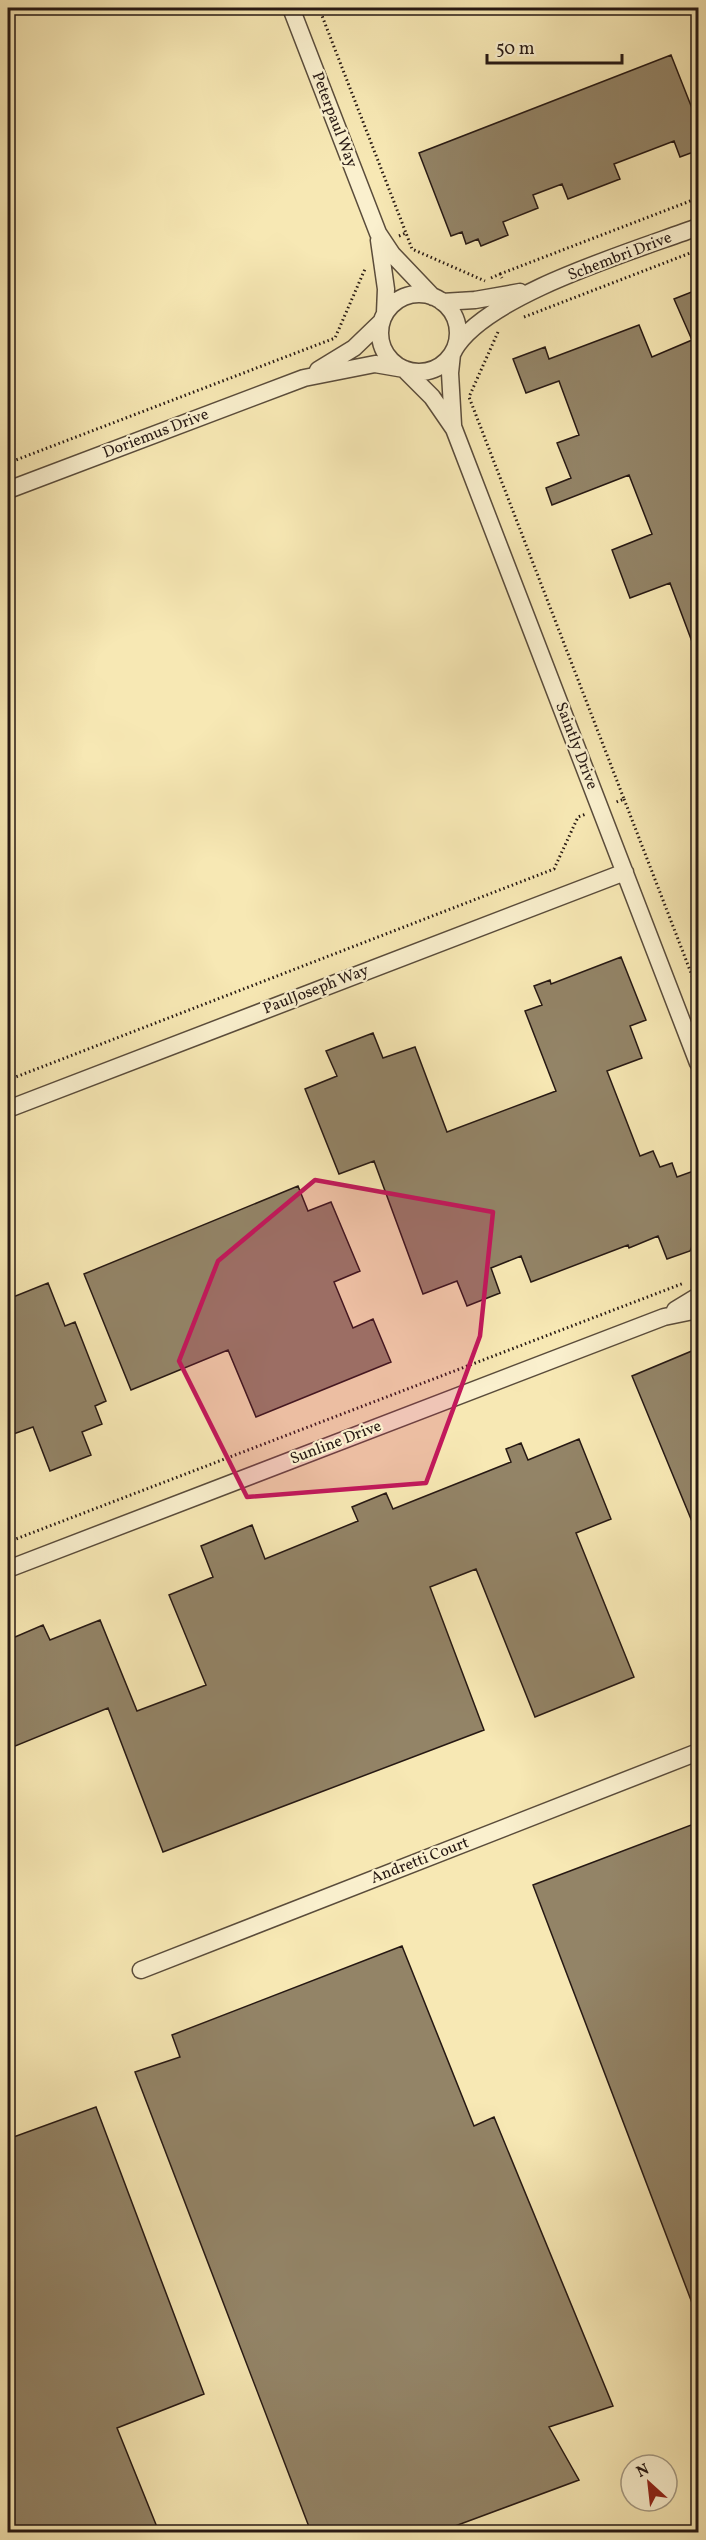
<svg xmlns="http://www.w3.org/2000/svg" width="706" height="2540" font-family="Vollkorn,serif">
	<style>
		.building { fill: #938467; stroke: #261813; stroke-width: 1.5 }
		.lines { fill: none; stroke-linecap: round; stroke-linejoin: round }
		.minor-casing { stroke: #5a4c3b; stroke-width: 19 }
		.path { stroke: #261813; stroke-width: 3; stroke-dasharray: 1.5 3; stroke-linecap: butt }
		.minor { stroke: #faf0ce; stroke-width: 16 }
		.marked { fill: #c2185b; fill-opacity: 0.2; stroke: #c2185b; stroke-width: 4.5; stroke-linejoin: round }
		.labels { text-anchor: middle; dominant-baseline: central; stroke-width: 4.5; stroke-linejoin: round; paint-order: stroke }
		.street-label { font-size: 16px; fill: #261813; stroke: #faf0ce }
	</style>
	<rect width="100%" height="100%" fill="#f7e8b4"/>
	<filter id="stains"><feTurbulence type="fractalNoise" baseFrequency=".00333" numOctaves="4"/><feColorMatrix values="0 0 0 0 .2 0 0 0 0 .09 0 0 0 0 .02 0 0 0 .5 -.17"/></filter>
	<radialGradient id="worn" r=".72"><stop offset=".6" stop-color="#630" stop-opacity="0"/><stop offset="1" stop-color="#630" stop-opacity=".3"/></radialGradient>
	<!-- building -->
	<path class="building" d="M 671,55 L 699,126 L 699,150 L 680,157 L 674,141 L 614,164 L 620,179 L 568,199 L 562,184 L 533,195 L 538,208 L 503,222 L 508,235 L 481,246 L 478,239 L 466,244 L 462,232 L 451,236 L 419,153 Z
		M 699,289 L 699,655 L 697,655 L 670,583 L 630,598 L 612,550 L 652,534 L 629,475 L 552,505 L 546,488 L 571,478 L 557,443 L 579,435 L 559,381 L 526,393 L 513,359 L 545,347 L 549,359 L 639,325 L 652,357 L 692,340 L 674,299 Z
		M 621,957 L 646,1020 L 630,1026 L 642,1058 L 607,1071 L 640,1156 L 653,1151 L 660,1167 L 672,1163 L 677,1177 L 699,1169 L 699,1231 L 690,1251 L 667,1259 L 658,1236 L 629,1248 L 628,1245 L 531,1282 L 521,1256 L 491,1268 L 500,1293 L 467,1306 L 457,1281 L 423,1294 L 374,1161 L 339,1174 L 305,1089 L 337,1076 L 326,1051 L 373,1033 L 383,1058 L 415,1047 L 447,1132 L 556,1091 L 525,1011 L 542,1005 L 534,986 L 550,980 L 551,984 Z
		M 298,1186 L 308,1211 L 331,1202 L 360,1271 L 334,1282 L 353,1328 L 373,1319 L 391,1362 L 256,1417 L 228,1350 L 131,1390 L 84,1274 Z
		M 48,1283 L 65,1326 L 75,1322 L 106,1401 L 95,1406 L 102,1424 L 82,1432 L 91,1455 L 50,1471 L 33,1427 L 8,1436 L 8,1299 Z
		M 699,1348 L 699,1536 L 698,1536 L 632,1376 Z
		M 579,1439 L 611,1519 L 576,1533 L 634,1677 L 535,1717 L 476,1569 L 430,1587 L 484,1730 L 163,1852 L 108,1708 L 8,1749 L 8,1640 L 43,1625 L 50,1640 L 100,1620 L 137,1711 L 206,1685 L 169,1595 L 213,1577 L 201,1546 L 252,1525 L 265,1559 L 358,1521 L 352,1507 L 386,1493 L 393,1509 L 511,1462 L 506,1449 L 521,1443 L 528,1460 Z
		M 699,1822 L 699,2316 L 697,2316 L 533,1885 Z
		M 402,1946 L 474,2126 L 494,2117 L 613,2406 L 549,2427 L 579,2480 L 439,2532 L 311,2532 L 135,2072 L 180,2057 L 172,2035 Z
		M 96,2107 L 204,2394 L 117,2428 L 159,2532 L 8,2532 L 8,2139 Z"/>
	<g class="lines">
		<defs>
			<path id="minor" d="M 291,8 L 378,233 L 392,254 L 433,297
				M 379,240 L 386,289 L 385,313
				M380 333a39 39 0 1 1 78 0a39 39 0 1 1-78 0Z
				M 442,302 L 475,300 L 520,292
				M 454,350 C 486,294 637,250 698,227
				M 452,354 L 450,373 L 453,425
				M 318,370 L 354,348 L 382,321
				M 405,370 L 432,397 L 454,429 L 698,1063
				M 8,490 L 304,378 L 375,364 L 404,369
				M 8,1109 L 625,872
				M 675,1310 L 698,1296
				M 8,1569 L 664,1317 L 698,1310
				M 141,1970 L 698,1752"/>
		</defs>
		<!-- minor casing -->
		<use href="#minor" class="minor-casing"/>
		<!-- path -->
		<path class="path" d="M 319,8 L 406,233
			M 399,236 L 406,233 L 412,249 L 485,281
			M 500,274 L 698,198
			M 491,278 L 500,274 L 502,278
			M 524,317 L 698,250
			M 498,332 L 469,397 L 624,799 L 614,803
			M 8,463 L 335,338 L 365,269
			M 624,799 L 698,991
			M 8,1080 L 554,869 L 578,817 L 586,814
			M 8,1542 L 684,1283
			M 694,2532 L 698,2531"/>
		<!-- minor -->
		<use href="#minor" class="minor"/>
	</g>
	<!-- marked area -->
	<path class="marked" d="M 315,1180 L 493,1212 L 480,1336 L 426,1483 L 247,1497 L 179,1361 L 218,1261 Z"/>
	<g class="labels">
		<!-- street labels -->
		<g class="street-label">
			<text transform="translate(334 120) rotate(69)">Peterpaul Way</text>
			<text transform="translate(620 257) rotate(-21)">Schembri Drive</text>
			<text transform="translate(156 434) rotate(-21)">Doriemus Drive</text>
			<text transform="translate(576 746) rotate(69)">Saintly Drive</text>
			<text transform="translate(316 990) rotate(-21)">PaulJoseph Way</text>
			<text transform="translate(336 1443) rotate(-21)">Sunline Drive</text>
			<text transform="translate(420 1861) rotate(-21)">Andretti Court</text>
		</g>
	</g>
	<!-- margin -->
	<rect width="706" height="2540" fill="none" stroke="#f7e8b4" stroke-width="30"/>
	<rect x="9" y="9" width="688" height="2522" fill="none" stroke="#261813" stroke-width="3"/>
	<rect x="15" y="15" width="676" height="2510" fill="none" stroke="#261813" stroke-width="1.5"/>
	<!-- north arrow -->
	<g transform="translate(649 2483) rotate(333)"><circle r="28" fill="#faf0ce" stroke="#a59a83" stroke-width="1.5"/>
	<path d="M0-4.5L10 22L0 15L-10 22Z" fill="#8f2418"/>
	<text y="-9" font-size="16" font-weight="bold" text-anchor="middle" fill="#261813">N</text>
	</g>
	<!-- scale -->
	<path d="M487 54v9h135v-9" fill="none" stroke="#261813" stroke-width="3"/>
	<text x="496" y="54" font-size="18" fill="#261813" stroke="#faf0ce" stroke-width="4.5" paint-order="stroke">50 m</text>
	<rect width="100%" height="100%" filter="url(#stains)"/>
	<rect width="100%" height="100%" fill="url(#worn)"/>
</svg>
